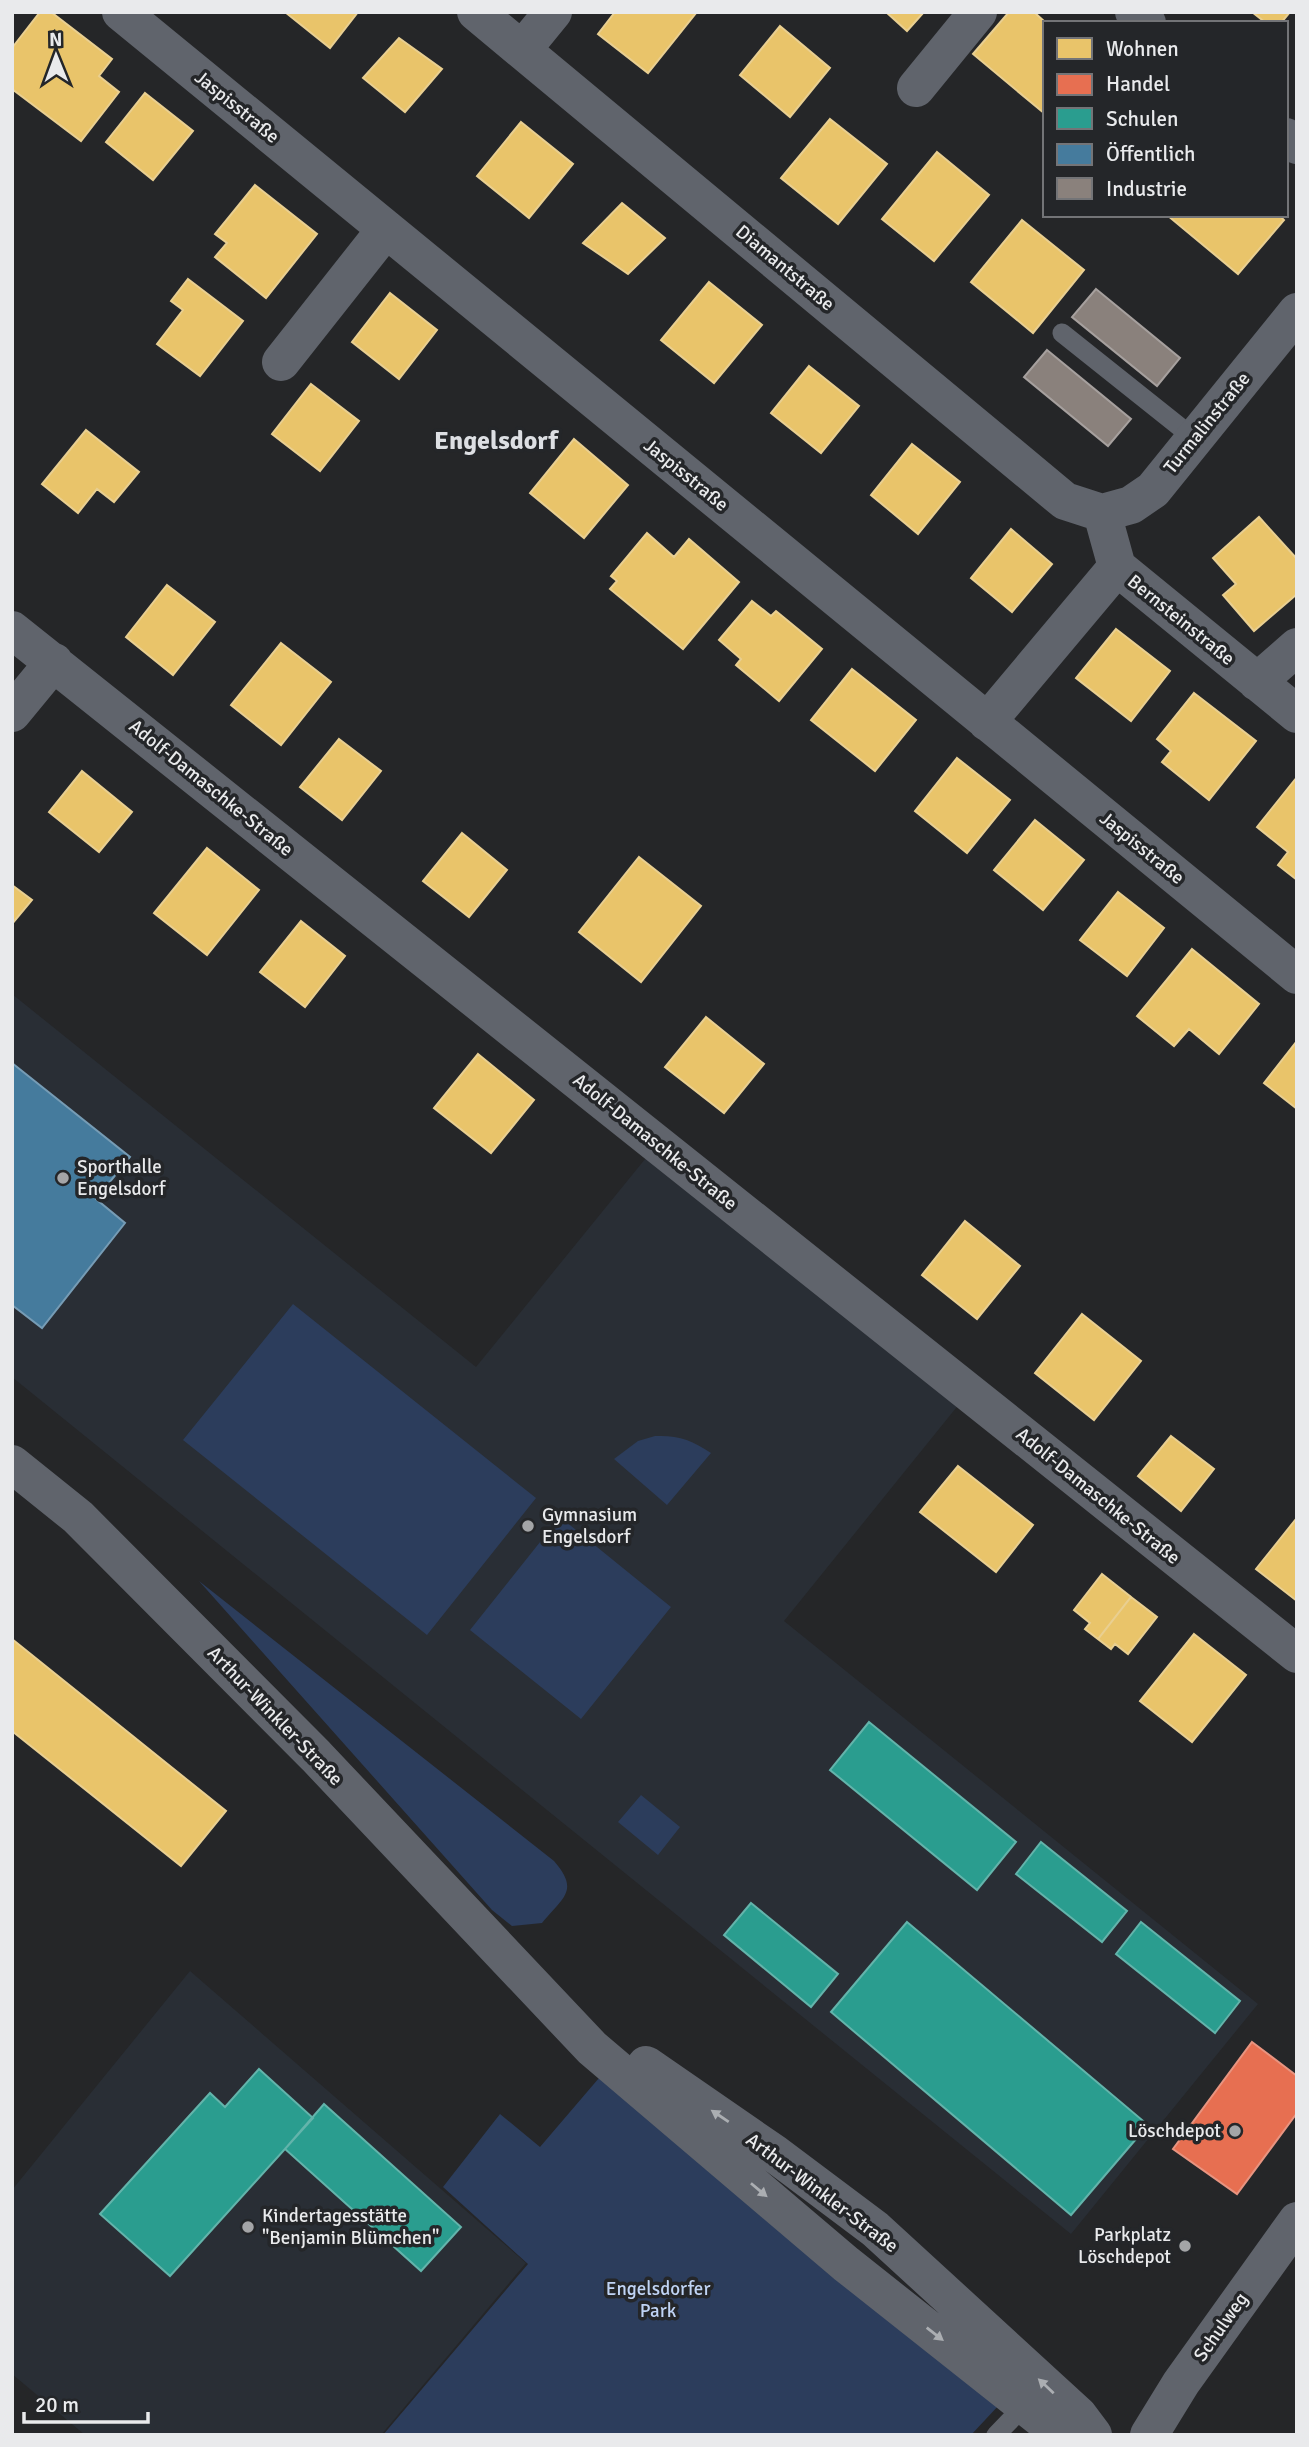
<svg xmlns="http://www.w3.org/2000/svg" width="1309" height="2447" font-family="Signika,sans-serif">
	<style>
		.built { fill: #292e35 }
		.green { fill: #2c3d5c }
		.homes { fill: #e9c46a; stroke: #e9cf91; stroke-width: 2 }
		.shops { fill: #e76f51; stroke: #e89480; stroke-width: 2 }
		.schools { fill: #2a9d8f; stroke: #63b4ab; stroke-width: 2 }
		.public { fill: #457b9d; stroke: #769cb5; stroke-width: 2 }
		.industry { fill: #8a817c; stroke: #a6a09e; stroke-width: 2 }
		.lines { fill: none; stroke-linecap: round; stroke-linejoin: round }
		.service { stroke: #60646c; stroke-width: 19 }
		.minor { stroke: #60646c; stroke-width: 38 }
		.tertiary { stroke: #60646c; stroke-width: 38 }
		.oneway { fill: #abaeb2 }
		.poi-dot { fill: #a4a5a7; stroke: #242629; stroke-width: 2.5 }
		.labels { text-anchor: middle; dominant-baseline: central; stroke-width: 7; stroke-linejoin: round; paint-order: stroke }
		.street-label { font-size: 19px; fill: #e9eaec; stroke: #242629 }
		.poi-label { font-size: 19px; fill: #e9eaec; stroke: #242629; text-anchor: start }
		.park-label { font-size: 19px; fill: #c0d4f5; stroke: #242629 }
		.district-label { font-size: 26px; font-weight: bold; fill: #dddfe3; stroke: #242629 }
	</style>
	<rect width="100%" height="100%" fill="#252628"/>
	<!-- built -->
	<path class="built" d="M 12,994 L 476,1367 L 650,1153 L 960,1403 L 784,1621 L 1258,2004 L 1071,2234 L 12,1377 Z
		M 190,1971 L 526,2263 L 381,2435 L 85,2435 L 12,2374 L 12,2190 Z"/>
	<!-- green -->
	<path class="green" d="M 293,1304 L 536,1498 L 427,1635 L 183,1440 Z
		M 655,1436 C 678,1435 692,1440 711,1453 L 667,1505 L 614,1459 L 638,1441 Z
		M 560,1517 L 671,1607 L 581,1719 L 470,1630 Z
		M 199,1581 L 554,1861 C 580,1891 563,1897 542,1923 L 512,1926 L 492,1910 Z
		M 641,1795 L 680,1827 L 658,1855 L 618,1822 Z
		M 599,2078 L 999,2405 L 971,2435 L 383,2435 L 528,2264 L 443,2187 L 500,2114 L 540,2147 Z"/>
	<!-- homes -->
	<path class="homes" d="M 40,12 L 51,12 L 112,59 L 99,76 L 119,92 L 81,141 L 12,89 L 12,48 Z
		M 285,12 L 358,12 L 330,48 Z
		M 615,12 L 695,12 L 696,13 L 648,73 L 598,34 Z
		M 886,12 L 924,12 L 907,31 Z
		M 1009,12 L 1034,12 L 1046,23 L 1045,114 L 973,54 Z
		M 1252,12 L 1290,12 L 1281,23 L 1266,23 Z
		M 780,26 L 830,68 L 790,117 L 740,75 Z
		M 399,38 L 442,69 L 405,112 L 363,78 Z
		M 145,93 L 193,131 L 153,180 L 106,142 Z
		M 830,119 L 887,164 L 838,224 L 781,178 Z
		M 521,122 L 573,164 L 529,218 L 477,176 Z
		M 937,152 L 989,195 L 934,261 L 882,219 Z
		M 255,185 L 317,234 L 266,298 L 215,257 L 227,243 L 215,234 Z
		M 622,203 L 665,238 L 628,274 L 583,243 Z
		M 1167,215 L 1279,215 L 1284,220 L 1238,274 Z
		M 1022,220 L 1084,270 L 1033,333 L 971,282 Z
		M 188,279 L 243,321 L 200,376 L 157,344 L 183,310 L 171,301 Z
		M 709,282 L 762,325 L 714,383 L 661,340 Z
		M 390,293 L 437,330 L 399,379 L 352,342 Z
		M 809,366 L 859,406 L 821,453 L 771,413 Z
		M 311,384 L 359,421 L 320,471 L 272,434 Z
		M 86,430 L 139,472 L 114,502 L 97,489 L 78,513 L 42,484 Z
		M 574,439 L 628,485 L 584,538 L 530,493 Z
		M 912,444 L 960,482 L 918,534 L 871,495 Z
		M 1259,517 L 1297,559 L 1297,594 L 1254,631 L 1223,595 L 1236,584 L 1213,558 Z
		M 1011,529 L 1052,564 L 1012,612 L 971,578 Z
		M 647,533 L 674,557 L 689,539 L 739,582 L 683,649 L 610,589 L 617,581 L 611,576 Z
		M 167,585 L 215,622 L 173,675 L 126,637 Z
		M 752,601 L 771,616 L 776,611 L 822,649 L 779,701 L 736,665 L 741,659 L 719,640 Z
		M 1116,629 L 1170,671 L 1131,721 L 1076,678 Z
		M 281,643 L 331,682 L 281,745 L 231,705 Z
		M 852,669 L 916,720 L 875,771 L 811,720 Z
		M 1194,693 L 1256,741 L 1209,800 L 1162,762 L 1171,751 L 1157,739 Z
		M 339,739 L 381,771 L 342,820 L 300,787 Z
		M 957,758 L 1010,800 L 967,853 L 915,811 Z
		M 82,771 L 132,812 L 99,852 L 49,812 Z
		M 1297,777 L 1297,880 L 1278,865 L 1288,852 L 1257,827 Z
		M 1035,820 L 1084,860 L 1043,910 L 994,870 Z
		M 462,833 L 507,870 L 469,917 L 423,881 Z
		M 207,848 L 259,890 L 207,955 L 154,913 Z
		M 639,857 L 701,906 L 641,982 L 579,932 Z
		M 12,885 L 32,900 L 12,924 Z
		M 1118,892 L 1164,928 L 1127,976 L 1080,940 Z
		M 301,921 L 345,956 L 305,1007 L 260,972 Z
		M 1192,949 L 1259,1004 L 1219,1054 L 1189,1029 L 1174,1046 L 1137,1016 Z
		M 706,1017 L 764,1064 L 724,1113 L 665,1067 Z
		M 1297,1041 L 1297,1109 L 1264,1083 Z
		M 478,1054 L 534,1100 L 491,1153 L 434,1108 Z
		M 965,1221 L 1020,1266 L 977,1319 L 922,1275 Z
		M 1082,1314 L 1141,1361 L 1094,1420 L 1035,1373 Z
		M 1171,1436 L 1214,1469 L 1181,1511 L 1138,1476 Z
		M 958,1466 L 1033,1525 L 996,1572 L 920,1512 Z
		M 1296,1519 L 1297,1520 L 1297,1601 L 1256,1569 Z
		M 1102,1574 L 1131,1597 L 1098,1639 L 1085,1629 L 1090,1623 L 1074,1610 Z
		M 1131,1597 L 1157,1617 L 1128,1654 L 1115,1644 L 1111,1649 L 1098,1639 Z
		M 1194,1634 L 1246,1675 L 1192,1742 L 1140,1701 Z
		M 12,1639 L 226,1811 L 181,1866 L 12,1731 Z"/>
	<!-- shops -->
	<path class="shops" d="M 1252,2042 L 1297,2076 L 1297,2113 L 1237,2194 L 1173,2149 Z"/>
	<!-- schools -->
	<path class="schools" d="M 869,1722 L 1016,1842 L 977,1890 L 830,1770 Z
		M 1041,1842 L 1127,1911 L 1102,1942 L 1016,1874 Z
		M 751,1903 L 838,1974 L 811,2007 L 724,1935 Z
		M 907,1922 L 1148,2125 L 1071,2215 L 831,2012 Z
		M 1141,1922 L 1240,2001 L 1215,2033 L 1116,1954 Z
		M 259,2069 L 313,2118 L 170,2276 L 100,2214 L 210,2093 L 225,2107 Z
		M 324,2104 L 461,2227 L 421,2271 L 285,2149 Z"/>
	<!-- public -->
	<path class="public" d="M 12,1063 L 130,1157 L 96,1199 L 125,1223 L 42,1328 L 12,1305 Z"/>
	<!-- industry -->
	<path class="industry" d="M 1096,289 L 1180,358 L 1157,386 L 1072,317 Z
		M 1047,350 L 1131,419 L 1108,446 L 1024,377 Z"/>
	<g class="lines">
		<!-- service -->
		<path class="service" d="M 1062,333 L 1195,439
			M 996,2435 L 1025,2405"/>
		<!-- minor -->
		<path class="minor" d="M 121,12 L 1297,975
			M 476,12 L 1065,501 L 1102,513
			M 1134,12 L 1147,23
			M 522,50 L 553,12
			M 916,88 L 978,12
			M 1286,137 L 1297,145
			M 281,362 L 386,229
			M 1102,513 L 1117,567 L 1297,714
			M 1102,513 L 1131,505 L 1153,490 L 1297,312
			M 12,630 L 1297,1654
			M 1257,682 L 1297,647
			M 12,713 L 54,662
			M 987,722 L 1117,567
			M 1149,2435 L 1181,2383 L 1297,2221"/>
		<!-- tertiary -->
		<path class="tertiary" d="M 12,1464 L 78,1517 L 316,1756 L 592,2048 L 846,2264 L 1062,2435
			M 646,2065 L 775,2154 L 875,2229 L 1078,2415 L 1093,2435"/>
	</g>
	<!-- one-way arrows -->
	<defs><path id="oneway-solid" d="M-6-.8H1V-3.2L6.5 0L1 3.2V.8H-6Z" transform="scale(1.75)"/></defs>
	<g class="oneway">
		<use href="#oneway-solid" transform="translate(720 2116) rotate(-146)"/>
		<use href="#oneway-solid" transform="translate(759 2190) rotate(40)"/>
		<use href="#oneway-solid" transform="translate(935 2334) rotate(38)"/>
		<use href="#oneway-solid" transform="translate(1046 2386) rotate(-137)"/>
	</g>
	<!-- markers -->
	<g class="poi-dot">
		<circle cx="63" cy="1178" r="7"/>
		<circle cx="528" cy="1526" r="7"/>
		<circle cx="1235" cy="2131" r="7"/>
		<circle cx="248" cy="2227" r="7"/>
		<circle cx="1185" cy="2246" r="7"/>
	</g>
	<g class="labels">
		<!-- street labels -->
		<g class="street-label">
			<text transform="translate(237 107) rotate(39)">Jaspisstraße</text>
			<text transform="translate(785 268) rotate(40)">Diamantstraße</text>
			<text transform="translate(1207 423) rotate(-51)">Turmalinstraße</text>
			<text transform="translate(686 475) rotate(39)">Jaspisstraße</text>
			<text transform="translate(1181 620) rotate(39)">Bernsteinstraße</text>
			<text transform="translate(211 788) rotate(39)">Adolf-Damaschke-Straße</text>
			<text transform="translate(1142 848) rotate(39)">Jaspisstraße</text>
			<text transform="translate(655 1142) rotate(39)">Adolf-Damaschke-Straße</text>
			<text transform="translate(1098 1496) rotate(39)">Adolf-Damaschke-Straße</text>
			<text transform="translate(275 1716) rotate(46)">Arthur-Winkler-Straße</text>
			<text transform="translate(822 2193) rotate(37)">Arthur-Winkler-Straße</text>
			<text transform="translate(1221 2327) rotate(-55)">Schulweg</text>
		</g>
		<!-- poi labels -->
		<g class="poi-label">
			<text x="77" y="1167">Sporthalle<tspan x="77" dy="22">Engelsdorf</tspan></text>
			<text x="542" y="1515">Gymnasium<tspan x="542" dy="22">Engelsdorf</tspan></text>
			<text x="1221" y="2131" text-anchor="end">Löschdepot</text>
			<text x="262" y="2216">Kindertagesstätte<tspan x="262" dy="22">"Benjamin Blümchen"</tspan></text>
			<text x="1171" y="2235" text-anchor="end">Parkplatz<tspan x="1171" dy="22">Löschdepot</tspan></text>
		</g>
		<!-- park labels -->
		<g class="park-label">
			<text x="658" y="2289">Engelsdorfer<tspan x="658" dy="22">Park</tspan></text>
		</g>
		<!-- district labels -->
		<g class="district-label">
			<text x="496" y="441">Engelsdorf</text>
		</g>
	</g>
	<!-- border -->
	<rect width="1309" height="2447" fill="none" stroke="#e9eaec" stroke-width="28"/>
	<!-- legend -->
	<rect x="1043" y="21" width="245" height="196" fill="#242629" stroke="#737477" stroke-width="2"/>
	<rect x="1057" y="38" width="35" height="21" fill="#e9c46a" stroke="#737477" stroke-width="2"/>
	<text x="1106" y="56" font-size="21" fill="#e9eaec">Wohnen</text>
	<rect x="1057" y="74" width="35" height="21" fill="#e76f51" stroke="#737477" stroke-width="2"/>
	<text x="1106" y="91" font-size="21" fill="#e9eaec">Handel</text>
	<rect x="1057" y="108" width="35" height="21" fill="#2a9d8f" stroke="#737477" stroke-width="2"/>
	<text x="1106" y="126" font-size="21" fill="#e9eaec">Schulen</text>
	<rect x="1057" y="144" width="35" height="21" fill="#457b9d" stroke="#737477" stroke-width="2"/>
	<text x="1106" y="161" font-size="21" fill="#e9eaec">Öffentlich</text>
	<rect x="1057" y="178" width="35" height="21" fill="#8a817c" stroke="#737477" stroke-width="2"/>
	<text x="1106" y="196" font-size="21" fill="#e9eaec">Industrie</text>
	<!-- north arrow -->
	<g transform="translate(56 56) rotate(359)" stroke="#242629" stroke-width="5" paint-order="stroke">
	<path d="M0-5L12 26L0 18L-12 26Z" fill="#e9eaec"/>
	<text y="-10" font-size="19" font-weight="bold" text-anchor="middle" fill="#e9eaec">N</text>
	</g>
	<!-- scale -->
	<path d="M24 2412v10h124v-10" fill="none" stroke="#e9eaec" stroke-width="3.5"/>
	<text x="35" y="2412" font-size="21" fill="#e9eaec" stroke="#242629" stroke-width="5" paint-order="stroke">20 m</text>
</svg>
